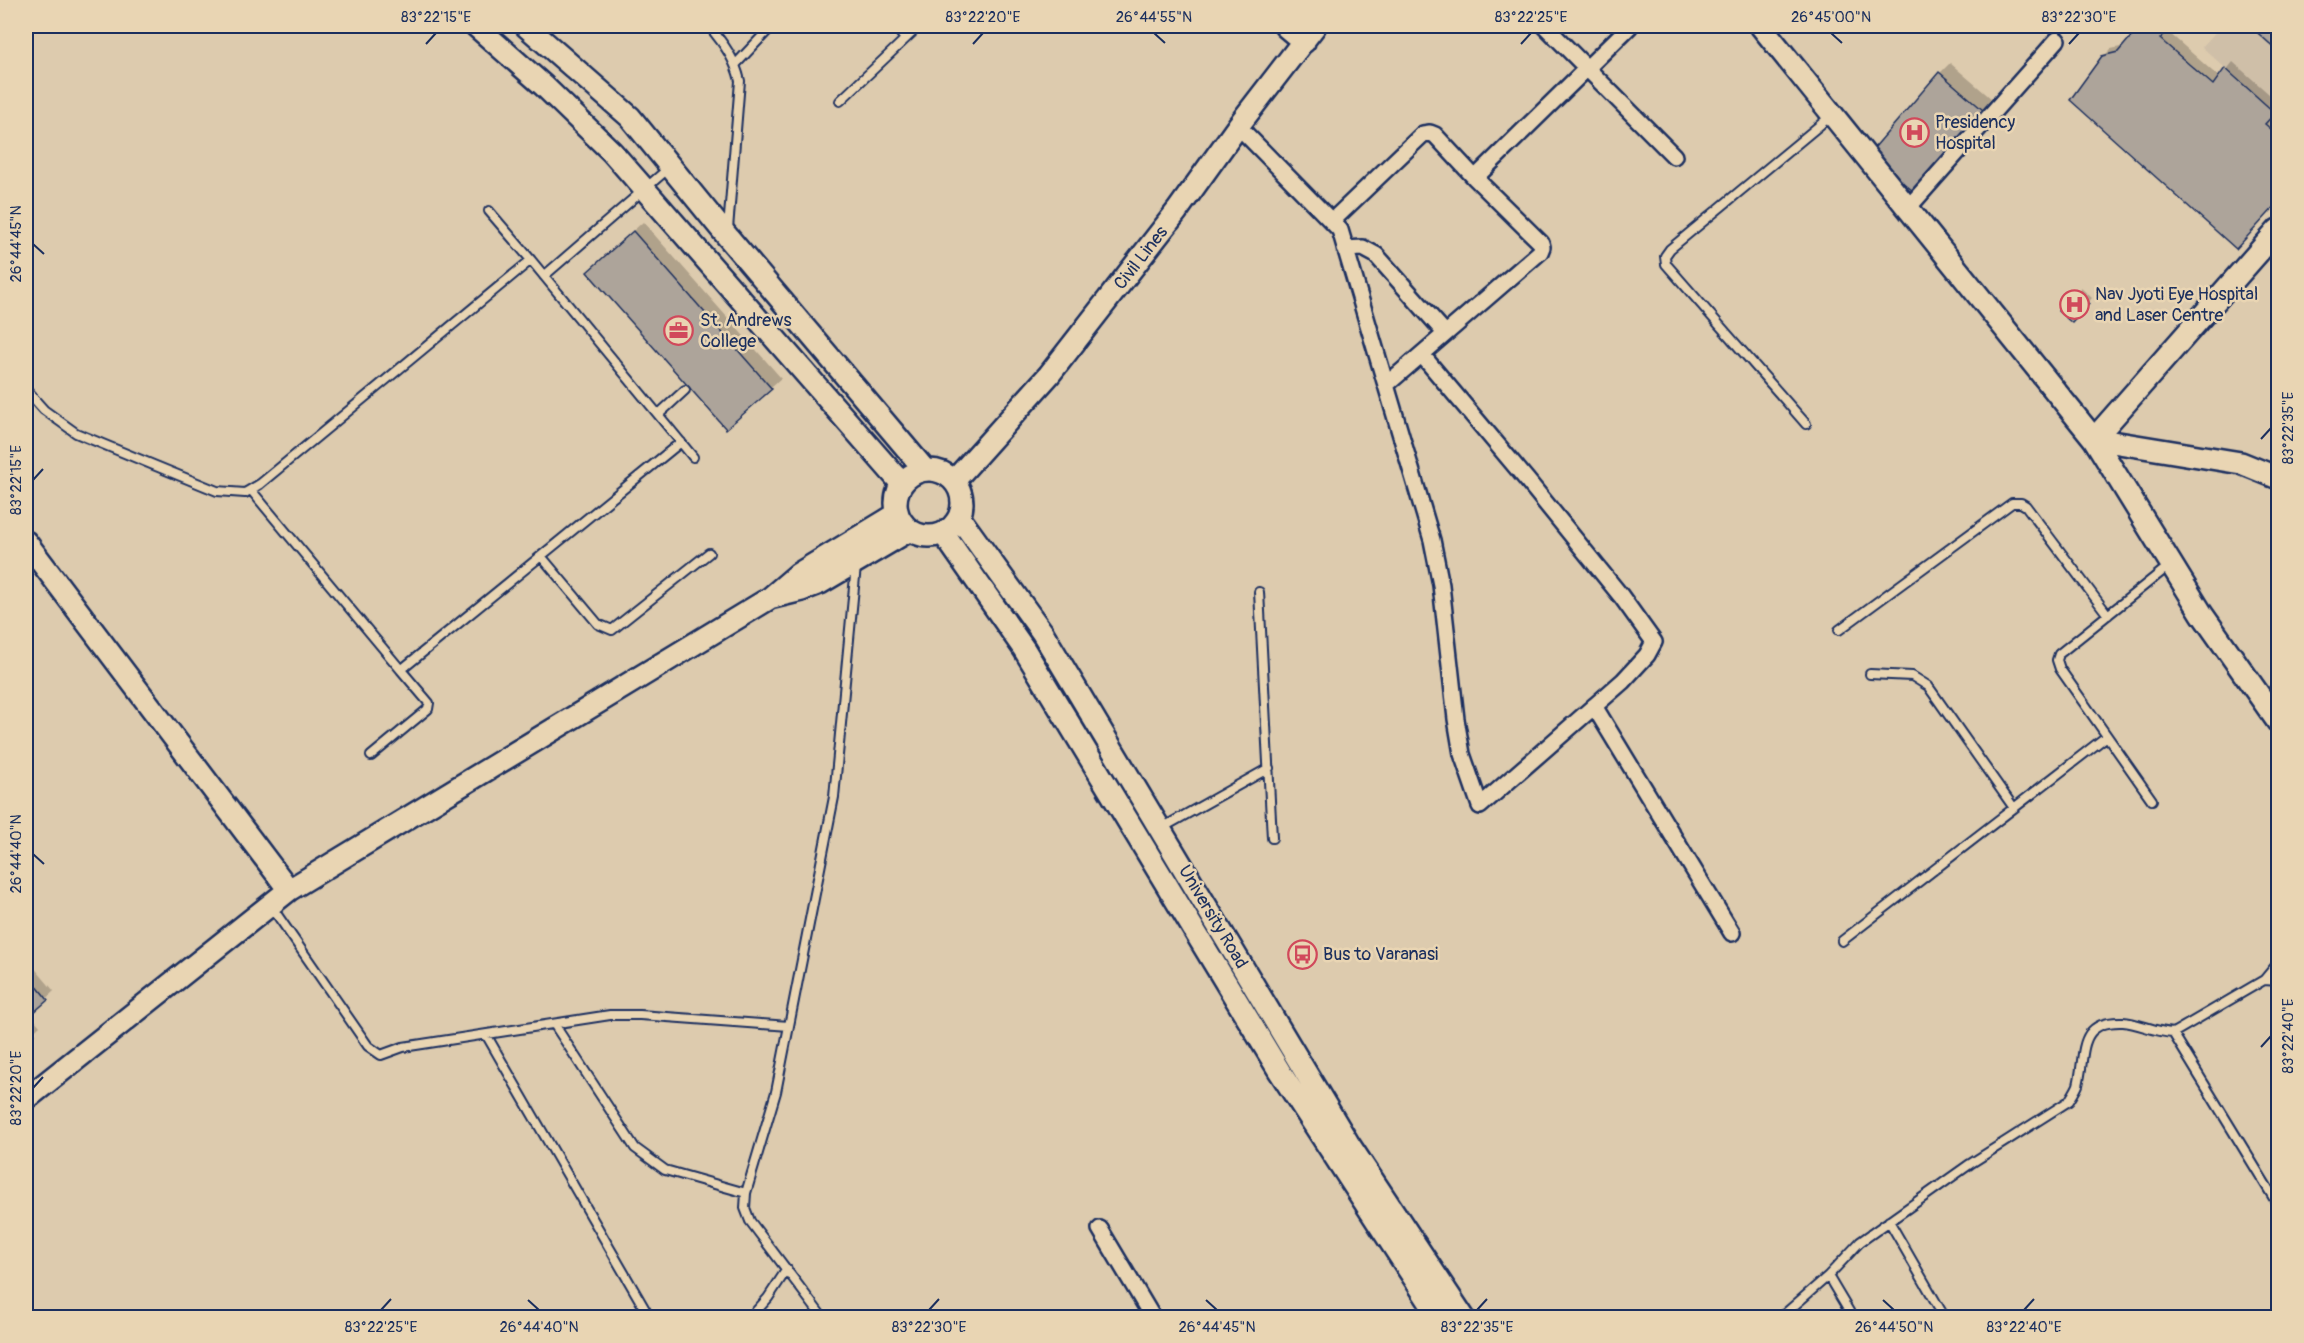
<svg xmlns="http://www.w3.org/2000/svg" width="2304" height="1343" font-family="Pangolin,sans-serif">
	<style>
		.built { fill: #cfbfa8 }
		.shadow { fill: #0003 }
		.building { fill: #ada49a; stroke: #1b2f5e; stroke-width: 1.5 }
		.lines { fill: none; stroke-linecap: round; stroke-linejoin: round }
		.lane-casing { stroke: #1b2f5e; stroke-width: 12 }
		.street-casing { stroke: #1b2f5e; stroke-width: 20 }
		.secondary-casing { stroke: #1b2f5e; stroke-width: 26 }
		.lane { stroke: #e9d5b3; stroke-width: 8 }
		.street { stroke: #e9d5b3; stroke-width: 15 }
		.secondary { stroke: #e9d5b3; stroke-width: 21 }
		.ticks { fill: none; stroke: #1b2f5e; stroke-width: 2 }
		.labels { text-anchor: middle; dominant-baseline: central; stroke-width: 5; stroke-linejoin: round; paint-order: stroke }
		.poi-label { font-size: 18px; fill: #1b2f5e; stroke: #e9d5b3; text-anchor: start }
		.street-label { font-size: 18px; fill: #1b2f5e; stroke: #e9d5b3 }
		.neatline { fill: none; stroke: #1b2f5e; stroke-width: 2 }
		.ticks-label { font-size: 15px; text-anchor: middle; fill: #1b2f5e }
	</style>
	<rect width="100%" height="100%" fill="#ddcbae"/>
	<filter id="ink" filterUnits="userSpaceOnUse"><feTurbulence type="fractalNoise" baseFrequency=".0167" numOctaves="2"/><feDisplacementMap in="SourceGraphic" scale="12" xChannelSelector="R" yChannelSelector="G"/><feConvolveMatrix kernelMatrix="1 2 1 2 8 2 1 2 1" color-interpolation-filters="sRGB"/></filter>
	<g filter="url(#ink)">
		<!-- built -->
		<path class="built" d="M 2221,26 L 2250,26 L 2278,51 L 2278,110 L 2275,113 L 2202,47 Z"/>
		<!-- shadow -->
		<path class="shadow" d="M 2142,26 L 2171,26 L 2167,31 L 2220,78 L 2233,62 L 2278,102 L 2278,108 L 2271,116 L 2278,122 L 2278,202 L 2236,247 L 2103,57 L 2111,49 L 2125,46 Z
			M 2252,26 L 2278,26 L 2278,49 Z
			M 1950,63 L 1992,99 L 1922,180 L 1940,73 Z
			M 643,222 L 781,378 L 726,427 L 598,262 Z
			M 2081,288 L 2092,298 L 2076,317 L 2060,311 Z
			M 32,965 L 54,991 L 30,1014 L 40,1026 L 26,1039 L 26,971 Z"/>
		<!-- building -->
		<path class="building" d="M 2140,26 L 2172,26 L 2160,39 L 2213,85 L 2225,68 L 2275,113 L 2265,124 L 2278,135 L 2278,203 L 2236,249 L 2070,100 L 2102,56 L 2118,52 Z
			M 2250,26 L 2278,26 L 2278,51 Z
			M 1939,72 L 1983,110 L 1913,191 L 1869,154 Z
			M 633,231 L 772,389 L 726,429 L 587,272 Z
			M 2075,292 L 2089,304 L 2072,323 L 2058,311 Z
			M 26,973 L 48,1000 L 26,1019 Z
			M 26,1024 L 34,1034 L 26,1041 Z"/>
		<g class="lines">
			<defs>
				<path id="lane" d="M 709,26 C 724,44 735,59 740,81 L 728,229
					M 895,26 L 905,39
					M 736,64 L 772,26
					M 840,101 L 919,26
					M 489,211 L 531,260
					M 544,276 L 670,167
					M 26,390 L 44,410 L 76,433 L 151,464 L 217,491 L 245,493 L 260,484 L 531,260 L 693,457
					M 659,414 L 685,390
					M 1806,424 L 1666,264 L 1665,256 L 1670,249 L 1832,115
					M 251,490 L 401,670 L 681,442
					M 541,556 L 598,624 L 612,630 L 709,553
					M 1259,592 L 1272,838
					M 1839,630 L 2012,503 L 2021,503 L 2026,506 L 2108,615
					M 1870,674 L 1912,676 L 1928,686 L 2014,808
					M 371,756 L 428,709 L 429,703 L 401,670
					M 2152,800 L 2060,669 L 2057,660 L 2059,654 L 2170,565
					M 1160,829 L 1269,768
					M 271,906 L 368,1046 L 381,1055 L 403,1047 L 610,1015 L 640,1015 L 789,1026
					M 1842,941 L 2107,736
					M 2264,980 L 2278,981
					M 554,1024 L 635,1148 L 665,1170 L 746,1193
					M 2173,1033 L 2278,1205
					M 487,1036 L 650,1318
					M 1889,1221 L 1945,1318
					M 1828,1276 L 1853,1318
					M 750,1318 L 768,1298 L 787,1269
					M 823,1318 L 750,1221 L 745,1208 L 746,1193 L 776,1092 L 834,797 L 856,566
					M 1780,1318 L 1828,1276 L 1860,1242 L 1970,1164 L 2069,1101 C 2072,1096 2076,1090 2078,1085 C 2086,1055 2076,1020 2123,1022 C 2139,1023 2154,1032 2173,1033 L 2264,980 L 2278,963"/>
				<path id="street" d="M 1545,26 L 1674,156
					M 1238,126 L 1340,230 L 1432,540 L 1441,585 L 1456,719 L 1462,754 L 1480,806 L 1623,681 L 1647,655 L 1654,642 L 1621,596 L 1527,480 L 1422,355
					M 1475,178 L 1630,26
					M 1908,208 L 2057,40
					M 1332,221 L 1423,134 L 1430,133 L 1435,135 L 1475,178 L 1541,243 L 1542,247 L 1540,252 L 1386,385
					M 1345,249 L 1363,248 L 1376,255 L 1445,333
					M 1594,706 L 1732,933
					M 1100,1229 L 1153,1318"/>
				<path id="secondary" d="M 476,26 L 544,86 L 612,152 L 902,484
					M 526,26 L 630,117 L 727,236 L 925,470
					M 1285,26 L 1304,42
					M 1761,26 L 2094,439 L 2241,463 L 2278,478
					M 2278,230 L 2094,439 L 2202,614 L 2278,722
					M896 503a33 33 0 1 1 66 0a33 33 0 1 1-66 0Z
					M 954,481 L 1049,375 L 1177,211 L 1238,126 L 1315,26
					M 959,517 L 1042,632 L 1348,1143 L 1464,1318
					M 943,533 L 1024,649 L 1280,1072 L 1440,1318
					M 26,542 L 289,890
					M 773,597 L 802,590 L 820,583 L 910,530
					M 26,1099 L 289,890 L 770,598 L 798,574 L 897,514"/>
			</defs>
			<!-- lane casing -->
			<use href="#lane" class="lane-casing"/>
			<!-- street casing -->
			<use href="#street" class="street-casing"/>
			<!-- secondary casing -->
			<use href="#secondary" class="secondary-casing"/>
			<!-- lane -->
			<use href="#lane" class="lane"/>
			<!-- street -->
			<use href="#street" class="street"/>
			<!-- secondary -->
			<use href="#secondary" class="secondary"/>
		</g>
	</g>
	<!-- ticks -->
	<path class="ticks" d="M 1154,33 L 1165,43M 1831,33 L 1842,43M 426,44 L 436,33M 973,44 L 983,33M 1521,44 L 1531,33M 2069,44 L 2079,33M 33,244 L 44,254M 2261,439 L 2271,428M 33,480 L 43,469M 33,854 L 44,864M 2261,1047 L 2271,1036M 33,1088 L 43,1077M 528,1300 L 539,1310M 1206,1300 L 1217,1310M 1883,1300 L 1894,1310M 381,1310 L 391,1299M 929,1310 L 939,1299M 1477,1310 L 1487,1299M 2024,1310 L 2034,1299"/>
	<!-- icons -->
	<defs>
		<symbol id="hospital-ring" viewBox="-11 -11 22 22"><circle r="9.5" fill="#e9d5b3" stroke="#d1495b" stroke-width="1.5"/><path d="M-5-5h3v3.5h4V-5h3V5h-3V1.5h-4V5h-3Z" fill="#d1495b"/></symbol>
		<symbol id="office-ring" viewBox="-11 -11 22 22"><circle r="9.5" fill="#e9d5b3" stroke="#d1495b" stroke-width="1.5"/><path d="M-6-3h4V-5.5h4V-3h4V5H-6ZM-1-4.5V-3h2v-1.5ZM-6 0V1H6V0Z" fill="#d1495b"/></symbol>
		<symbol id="bus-ring" viewBox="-11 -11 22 22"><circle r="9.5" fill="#e9d5b3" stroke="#d1495b" stroke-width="1.5"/><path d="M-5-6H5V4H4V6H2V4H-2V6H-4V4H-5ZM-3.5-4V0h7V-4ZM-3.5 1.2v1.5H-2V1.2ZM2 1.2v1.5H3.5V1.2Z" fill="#d1495b"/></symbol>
	</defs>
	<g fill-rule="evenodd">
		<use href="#hospital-ring" x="1898" y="116" width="33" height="33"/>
		<use href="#hospital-ring" x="2058" y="288" width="33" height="33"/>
		<use href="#office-ring" x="662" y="314" width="33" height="33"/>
		<use href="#bus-ring" x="1286" y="938" width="33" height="33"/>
	</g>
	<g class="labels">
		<!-- poi labels -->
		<g class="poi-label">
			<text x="1935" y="122">Presidency<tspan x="1935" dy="21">Hospital</tspan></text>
			<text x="2095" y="294">Nav Jyoti Eye Hospital<tspan x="2095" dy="21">and Laser Centre</tspan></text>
			<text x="700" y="320">St. Andrews<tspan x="700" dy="21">College</tspan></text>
			<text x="1323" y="954">Bus to Varanasi</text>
		</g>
		<!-- street labels -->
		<g class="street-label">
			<text transform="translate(1141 258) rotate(-52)">Civil Lines</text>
			<text transform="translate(1213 917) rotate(59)">University Road</text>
		</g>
	</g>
	<!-- margin -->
	<rect width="2304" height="1343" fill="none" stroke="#e9d5b3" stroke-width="66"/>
	<rect x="33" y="33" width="2238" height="1277" class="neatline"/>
	<g class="ticks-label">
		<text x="436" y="22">83°22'15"E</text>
		<text x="983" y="22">83°22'20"E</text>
		<text x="1154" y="22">26°44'55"N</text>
		<text x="1531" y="22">83°22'25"E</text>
		<text x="1831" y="22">26°45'00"N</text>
		<text x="2079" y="22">83°22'30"E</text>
		<text transform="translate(16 244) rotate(-90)" y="5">26°44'45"N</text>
		<text transform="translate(2288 428) rotate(-90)" y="5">83°22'35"E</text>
		<text transform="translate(16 480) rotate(-90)" y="5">83°22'15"E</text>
		<text transform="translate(16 854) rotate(-90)" y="5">26°44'40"N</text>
		<text transform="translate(2288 1036) rotate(-90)" y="5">83°22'40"E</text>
		<text transform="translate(16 1088) rotate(-90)" y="5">83°22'20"E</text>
		<text x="381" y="1332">83°22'25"E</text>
		<text x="539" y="1332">26°44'40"N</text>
		<text x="929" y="1332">83°22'30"E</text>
		<text x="1217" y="1332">26°44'45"N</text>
		<text x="1477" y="1332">83°22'35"E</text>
		<text x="1894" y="1332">26°44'50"N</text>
		<text x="2024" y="1332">83°22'40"E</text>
	</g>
</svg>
